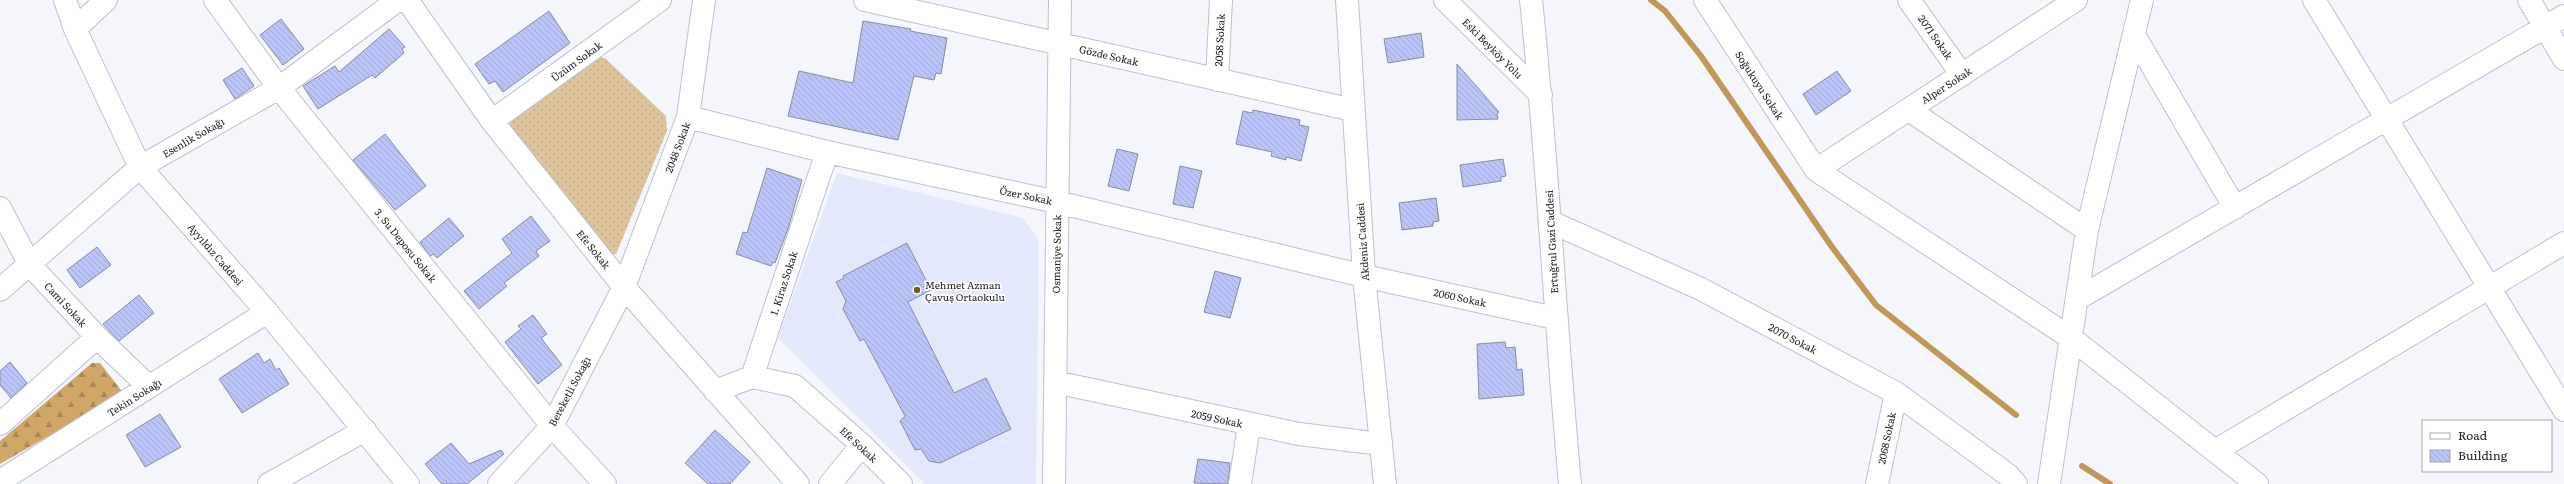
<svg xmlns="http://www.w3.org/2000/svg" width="2564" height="484" font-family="Literata,serif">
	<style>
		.built { fill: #e4e8fc }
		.grass { fill: url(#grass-dots) }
		.forest { fill: url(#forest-firs) }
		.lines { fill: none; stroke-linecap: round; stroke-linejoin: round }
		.stream { stroke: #c19858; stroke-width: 6 }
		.building { fill: url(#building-back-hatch); stroke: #888c9b }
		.minor-casing { stroke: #bdc0d0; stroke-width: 24 }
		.major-casing { stroke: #bdc0d0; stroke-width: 24 }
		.minor { stroke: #fff; stroke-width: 22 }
		.major { stroke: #fff; stroke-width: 22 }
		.poi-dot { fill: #765a2d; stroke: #fff; stroke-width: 1.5 }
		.labels { text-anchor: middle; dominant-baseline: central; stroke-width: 3.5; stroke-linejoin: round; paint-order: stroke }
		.street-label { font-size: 10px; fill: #212228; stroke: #fff }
		.poi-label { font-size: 10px; fill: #212228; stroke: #fff; text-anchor: start }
	</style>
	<defs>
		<pattern id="grass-dots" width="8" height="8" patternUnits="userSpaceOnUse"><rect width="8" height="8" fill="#dec39b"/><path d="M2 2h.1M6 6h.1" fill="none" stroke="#bea786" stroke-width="1.8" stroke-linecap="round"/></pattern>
		<pattern id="forest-firs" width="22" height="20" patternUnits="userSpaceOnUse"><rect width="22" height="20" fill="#d1a767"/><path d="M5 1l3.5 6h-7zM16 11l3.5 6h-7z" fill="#a98855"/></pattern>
		<pattern id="building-back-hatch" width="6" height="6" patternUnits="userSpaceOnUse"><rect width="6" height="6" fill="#bac4fa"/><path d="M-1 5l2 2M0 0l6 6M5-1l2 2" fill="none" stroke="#a0a8d6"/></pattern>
	</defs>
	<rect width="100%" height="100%" fill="#f4f6fc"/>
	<!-- built -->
	<path class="built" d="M 837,173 L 1023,218 L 1039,241 L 1036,484 L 925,484 L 778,338 Z"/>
	<!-- grass -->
	<path class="grass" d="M 597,56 L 606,59 L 666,116 L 667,131 L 616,254 L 609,254 L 507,126 L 509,117 Z"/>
	<!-- forest -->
	<path class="forest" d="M 92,363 L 100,363 L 121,390 L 120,395 L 0,464 L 0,441 Z"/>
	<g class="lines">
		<!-- stream -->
		<path class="stream" d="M 1651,0 L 1665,11 L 1701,56 L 1832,247 L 1876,305 L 2016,415
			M 2082,466 L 2110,484"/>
	</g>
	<!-- building -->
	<path class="building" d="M 549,11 L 570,43 L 503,92 L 495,81 L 489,84 L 475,64 Z
		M 281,19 L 304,49 L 283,65 L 260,35 Z
		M 863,21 L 911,29 L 910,31 L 947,38 L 941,74 L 936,73 L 934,80 L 914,76 L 898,140 L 788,116 L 799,71 L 853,83 Z
		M 389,29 L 405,47 L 402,49 L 404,53 L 375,78 L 372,75 L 318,109 L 303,86 L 335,66 L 339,72 Z
		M 1421,33 L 1424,57 L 1388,63 L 1384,39 Z
		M 1457,64 L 1499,112 L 1497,114 L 1498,119 L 1457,120 Z
		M 242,68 L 254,86 L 235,99 L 223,80 Z
		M 1837,71 L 1851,91 L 1816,115 L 1803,94 Z
		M 1253,110 L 1300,120 L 1299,125 L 1309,127 L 1301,161 L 1286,157 L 1286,160 L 1271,156 L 1272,152 L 1236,144 L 1243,111 L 1252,113 Z
		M 385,134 L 426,186 L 395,210 L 353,160 Z
		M 1117,149 L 1138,154 L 1129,191 L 1108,186 Z
		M 1503,159 L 1506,176 L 1501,177 L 1501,181 L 1463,187 L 1460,165 Z
		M 1180,166 L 1202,171 L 1193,208 L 1173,204 Z
		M 767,168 L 802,180 L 788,229 L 775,263 L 773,262 L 771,266 L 736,254 L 743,232 L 747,233 Z
		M 1436,198 L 1439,221 L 1433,222 L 1433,226 L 1402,230 L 1399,203 Z
		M 531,216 L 550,241 L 536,251 L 539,256 L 504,283 L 507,286 L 479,309 L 464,291 L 512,253 L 502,239 Z
		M 449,218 L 464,236 L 437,258 L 434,254 L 430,256 L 420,242 Z
		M 907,243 L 931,290 L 908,302 L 954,393 L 986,378 L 1011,429 L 940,463 L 929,461 L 921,449 L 915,450 L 900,421 L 905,416 L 864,339 L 860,341 L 843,309 L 846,301 L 836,282 L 844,278 L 843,276 Z
		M 97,247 L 111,265 L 80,288 L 67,270 Z
		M 1215,271 L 1241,278 L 1230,318 L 1204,312 Z
		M 139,295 L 154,313 L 119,341 L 103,324 Z
		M 533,315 L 547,334 L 541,338 L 562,365 L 538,384 L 505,342 L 521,329 L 518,326 Z
		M 1505,342 L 1506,348 L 1515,347 L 1517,370 L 1522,369 L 1524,395 L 1479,399 L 1477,344 Z
		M 258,353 L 264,363 L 270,359 L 276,370 L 279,368 L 289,384 L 242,413 L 219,379 Z
		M 10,362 L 27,383 L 11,398 L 0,385 L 0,371 Z
		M 160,414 L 181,447 L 145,467 L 126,435 Z
		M 715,430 L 750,462 L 730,484 L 708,484 L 685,463 Z
		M 451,443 L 469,464 L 501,450 L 504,454 L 467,484 L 442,484 L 425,464 Z
		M 1198,459 L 1230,463 L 1228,484 L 1194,483 Z"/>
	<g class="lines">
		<defs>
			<path id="minor" d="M 65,0 L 75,29 L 140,167 L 267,312 L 408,484
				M 215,0 L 279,88 L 552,426 L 605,484
				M 407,0 L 492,121 L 624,287 L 798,484
				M 865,0 L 1353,110
				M 1445,0 L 1541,95
				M 1705,0 L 1816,170 L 2071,338 L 2257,484
				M 1909,0 L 1962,75
				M 2314,0 L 2564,410
				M 2529,0 L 2564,59
				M 75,29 L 106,0
				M 2134,35 L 2235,208
				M 1217,80 L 1221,0
				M 1909,110 L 2087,230
				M 688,117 L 827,152 L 1057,202 L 1364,276 L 1555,318
				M 492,121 L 660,0
				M 1816,170 L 2076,0
				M 0,208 L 30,265 L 97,337 L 149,387
				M 1551,222 L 1701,289 L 1896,393 L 2008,475 L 2016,484
				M 0,290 L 140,167 L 279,88 L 398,0
				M 2077,299 L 2564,16
				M 752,377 L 795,386 L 862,445 L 901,484
				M 1055,382 L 1299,434 L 1381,444
				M 715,391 L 752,377 L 827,152
				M 0,424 L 97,337
				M 2215,451 L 2564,243
				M 0,481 L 267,312
				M 269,484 L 365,430
				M 499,484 L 552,426 L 624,287 L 688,117 L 704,0
				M 830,484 L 862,445
				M 1054,484 L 1060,0
				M 1240,484 L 1249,425
				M 1877,484 L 1896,393
				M 2049,484 L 2087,230 L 2142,0"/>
			<path id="major" d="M 1347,0 L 1364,276 L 1385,484
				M 1531,0 C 1548,161 1555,323 1570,484"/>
		</defs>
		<!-- minor casing -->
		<use href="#minor" class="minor-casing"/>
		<!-- major casing -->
		<use href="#major" class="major-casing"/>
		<!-- minor -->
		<use href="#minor" class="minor"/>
		<!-- major -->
		<use href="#major" class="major"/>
	</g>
	<!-- markers -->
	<circle class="poi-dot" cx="917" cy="290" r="4"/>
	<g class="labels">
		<!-- street labels -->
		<g class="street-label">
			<text transform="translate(1936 37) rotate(55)">2071 Sokak</text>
			<text transform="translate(1219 40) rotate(-87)">2058 Sokak</text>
			<text transform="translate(1493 48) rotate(45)">Eski Beyköy Yolu</text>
			<text transform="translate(1109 55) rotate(13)">Gözde Sokak</text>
			<text transform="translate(576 61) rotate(-36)">Üzüm Sokak</text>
			<text transform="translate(1760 85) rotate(57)">Soğukuyu Sokak</text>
			<text transform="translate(1946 85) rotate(-33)">Alper Sokak</text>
			<text transform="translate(193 137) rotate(-30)">Esenlik Sokağı</text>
			<text transform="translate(677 147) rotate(-69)">2048 Sokak</text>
			<text transform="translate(1026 195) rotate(12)">Özer Sokak</text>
			<text transform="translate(1362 242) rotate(-94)">Akdeniz Caddesi</text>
			<text transform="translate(1551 242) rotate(-93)">Ertuğrul Gazi Caddesi</text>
			<text transform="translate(406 245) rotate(51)">3. Su Deposu Sokak</text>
			<text transform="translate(594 249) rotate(51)">Efe Sokak</text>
			<text transform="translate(216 254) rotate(49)">Ayyıldız Caddesi</text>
			<text transform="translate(1056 254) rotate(-89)">Osmaniye Sokak</text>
			<text transform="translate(783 283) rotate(-72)">1. Kiraz Sokak</text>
			<text transform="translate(1460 297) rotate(12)">2060 Sokak</text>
			<text transform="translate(66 304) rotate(47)">Cami Sokak</text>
			<text transform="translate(1793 338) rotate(28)">2070 Sokak</text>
			<text transform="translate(569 391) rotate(-62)">Bereketli Sokağı</text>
			<text transform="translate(134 397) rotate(-32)">Tekin Sokağı</text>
			<text transform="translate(1217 418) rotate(12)">2059 Sokak</text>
			<text transform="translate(1886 438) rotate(-78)">2068 Sokak</text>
			<text transform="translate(859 444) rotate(43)">Efe Sokak</text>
		</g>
		<!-- poi labels -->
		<g class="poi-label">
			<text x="925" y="284">Mehmet Azman<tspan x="925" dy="12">Çavuş Ortaokulu</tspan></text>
		</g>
	</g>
	<!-- legend -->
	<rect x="2422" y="420" width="130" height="52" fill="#ffffff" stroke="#a6a7a9"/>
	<rect x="2430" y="433" width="20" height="6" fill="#ffffff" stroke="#a6a7a9"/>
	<text x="2458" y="440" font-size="12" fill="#212228">Road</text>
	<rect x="2430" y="450" width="20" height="12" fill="url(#building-back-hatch)" stroke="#a6a7a9"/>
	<text x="2458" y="460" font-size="12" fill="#212228">Building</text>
</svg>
